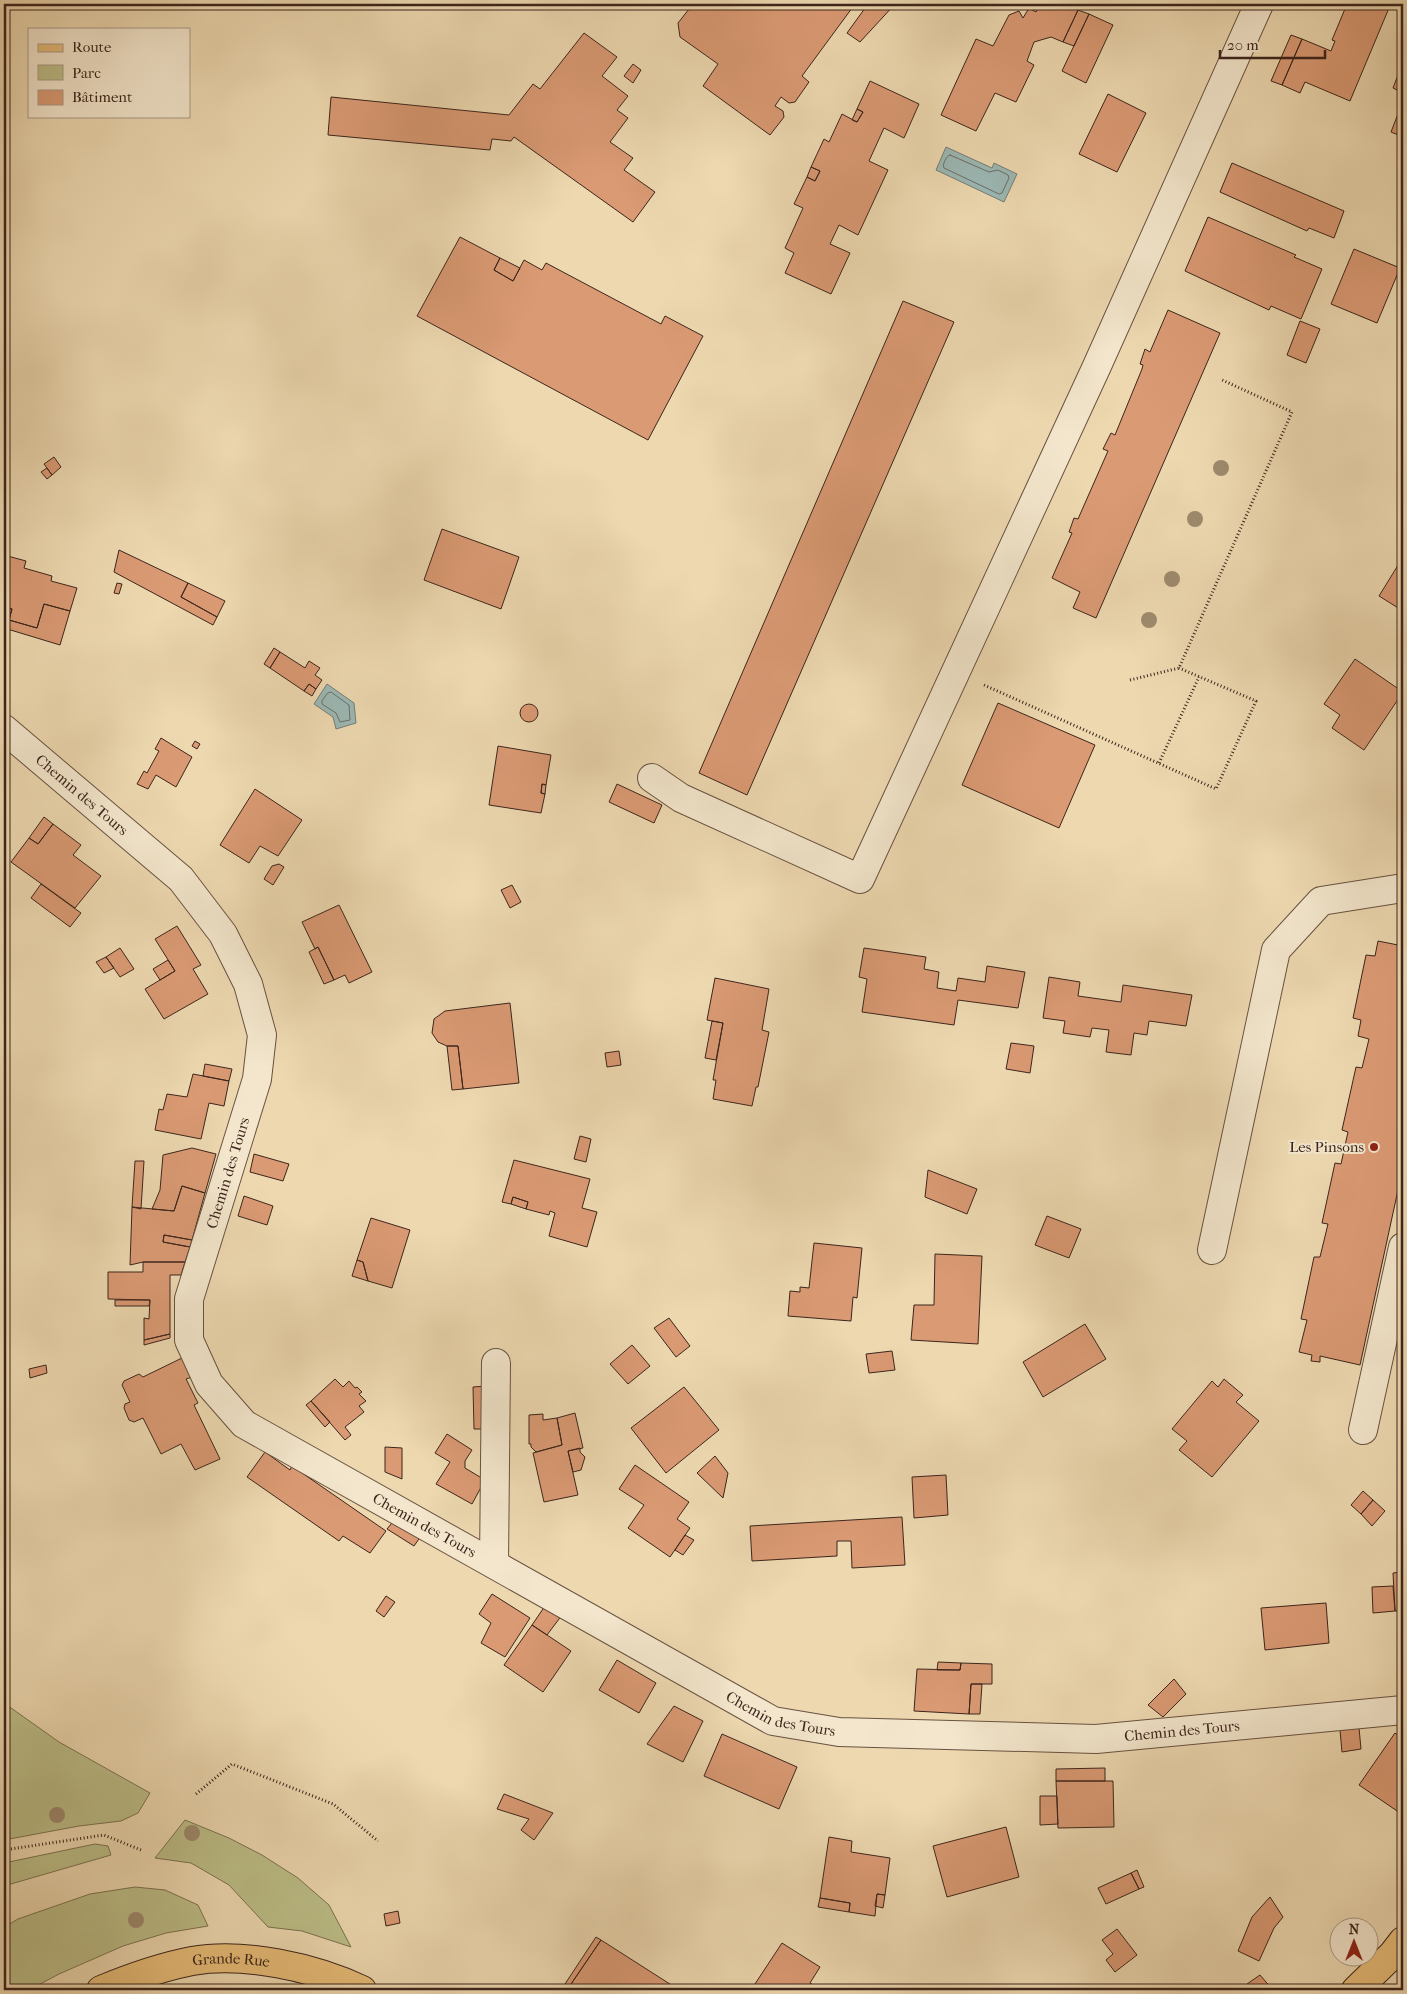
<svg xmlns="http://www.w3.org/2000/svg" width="1407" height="1994" font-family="'IM FELL French Canon',serif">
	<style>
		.green { fill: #bcbe88; stroke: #7c7252 }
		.water { fill: #9bb8b4; stroke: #757d77 }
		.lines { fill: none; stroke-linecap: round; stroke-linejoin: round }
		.shore { stroke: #6c6e68; stroke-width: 1 }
		.building { fill: #da9a74; stroke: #3c251c }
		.minor-casing { stroke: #685241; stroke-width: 30 }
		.major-casing { stroke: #3c251c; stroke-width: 30 }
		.path { stroke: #3c251c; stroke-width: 3; stroke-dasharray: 1 2.5; stroke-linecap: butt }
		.minor { stroke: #f3e6cc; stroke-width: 28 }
		.major { stroke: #e6bc78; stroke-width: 28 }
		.tree { fill: #9d8a6d }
		.poi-dot { fill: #8f2418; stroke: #f3e6cc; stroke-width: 2 }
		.labels { text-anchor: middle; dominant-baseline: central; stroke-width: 4; stroke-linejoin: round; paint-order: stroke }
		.street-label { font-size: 15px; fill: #3c251c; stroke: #f3e6cc }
		.poi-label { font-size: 15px; fill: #3c251c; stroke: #f3e6cc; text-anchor: end }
	</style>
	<rect width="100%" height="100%" fill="#edd8b0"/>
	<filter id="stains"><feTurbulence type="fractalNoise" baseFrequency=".004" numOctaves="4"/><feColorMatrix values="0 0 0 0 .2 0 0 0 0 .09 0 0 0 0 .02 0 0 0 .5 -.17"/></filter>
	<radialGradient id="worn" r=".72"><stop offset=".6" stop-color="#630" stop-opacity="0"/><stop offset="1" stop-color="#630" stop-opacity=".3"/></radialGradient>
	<!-- green -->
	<path class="green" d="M 4,1703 L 59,1742 L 150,1793 L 138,1813 L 121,1821 L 79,1826 L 4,1840 Z
		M 185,1820 L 229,1838 L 262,1855 L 298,1878 L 329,1905 L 351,1947 L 302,1931 L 268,1927 L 229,1885 L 191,1863 L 155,1858 Z
		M 95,1844 L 108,1846 L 111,1855 L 4,1886 L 4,1863 Z
		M 135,1887 L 165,1890 L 198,1905 L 208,1926 L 166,1933 L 123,1946 L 59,1974 L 29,1990 L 4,1990 L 4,1927 L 18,1919 L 90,1894 Z"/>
	<!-- water -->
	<path class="water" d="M 946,147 L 992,168 L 994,163 L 1017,174 L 1004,202 L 936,170 Z
		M 327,684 L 354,703 L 356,723 L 336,729 L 333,717 L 314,704 Z"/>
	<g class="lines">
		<!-- shore -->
		<path class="shore" d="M 950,155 L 989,172 L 998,170 L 1008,175 L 1009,178 L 1002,193 L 999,194 L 944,168 C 942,165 946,156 950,155 Z
			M 328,693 L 331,692 L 349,705 L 350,720 L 340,722 L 336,713 L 322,704 L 322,701 Z"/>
	</g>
	<!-- building -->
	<path class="building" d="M 693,4 L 703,5 L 705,4 L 855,4 L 802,76 L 809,82 L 795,102 L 789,103 L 781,97 L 775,106 L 783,111 L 784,117 L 770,135 L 703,86 L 718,64 L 680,37 L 678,23 Z
		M 868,4 L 895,4 L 860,42 L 847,33 Z
		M 1040,4 L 1065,4 L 1078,10 L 1063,42 L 1051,37 L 1034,42 L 1027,61 L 1034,65 L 1016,102 L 995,93 L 976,131 L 941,115 L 976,39 L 993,46 L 1009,15 L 1019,11 L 1023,18 L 1029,8 L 1036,12 Z
		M 1347,4 L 1380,4 L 1389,8 L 1350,101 L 1305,82 L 1300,93 L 1282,85 L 1302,39 L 1331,51 L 1335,41 L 1332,40 Z
		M 1078,10 L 1089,14 L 1074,46 L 1063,42 Z
		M 1089,14 L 1113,25 L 1086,83 L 1062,71 Z
		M 584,33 L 617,57 L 602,76 L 628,96 L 617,110 L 628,118 L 610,142 L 633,158 L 624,170 L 655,192 L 633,222 L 514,137 L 511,141 L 492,139 L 490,150 L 328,135 L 331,97 L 509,115 L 533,84 L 540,89 Z
		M 1291,35 L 1302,39 L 1282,85 L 1271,81 Z
		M 1403,62 L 1403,93 L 1393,88 Z
		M 633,64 L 641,70 L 633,83 L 624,76 Z
		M 870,81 L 919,104 L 904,138 L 884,128 L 869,161 L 888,170 L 858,235 L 839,225 L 830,244 L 850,253 L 831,294 L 785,273 L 794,253 L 785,248 L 803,208 L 794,204 L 807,177 L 815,181 L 820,171 L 811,167 L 824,139 L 829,142 L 842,114 L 857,122 L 863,112 L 857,109 Z
		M 1108,94 L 1146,113 L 1117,172 L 1079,154 Z
		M 1403,101 L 1403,137 L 1391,132 Z
		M 857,109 L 863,112 L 857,122 L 852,120 Z
		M 1232,163 L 1344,211 L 1334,238 L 1309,228 L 1307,231 L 1220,192 Z
		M 811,167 L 820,171 L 815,181 L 807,177 Z
		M 1208,217 L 1296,255 L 1294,257 L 1322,269 L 1301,319 L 1271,306 L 1269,310 L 1185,271 Z
		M 460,237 L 500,258 L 494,270 L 513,281 L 524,260 L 542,270 L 546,263 L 661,324 L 665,316 L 703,336 L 648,440 L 417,316 Z
		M 1354,249 L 1400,268 L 1377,323 L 1331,304 Z
		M 500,258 L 520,268 L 513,281 L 494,270 Z
		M 903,301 L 954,322 L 747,795 L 699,773 Z
		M 1168,310 L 1220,333 L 1096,618 L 1073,608 L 1080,592 L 1052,578 L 1072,533 L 1069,532 L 1074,518 L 1078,519 L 1108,451 L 1103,449 L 1111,433 L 1115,435 L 1142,369 L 1143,365 L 1140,364 L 1145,349 L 1150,352 Z
		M 1300,321 L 1320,329 L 1306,363 L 1287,355 Z
		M 54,457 L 61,467 L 52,475 L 44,464 Z
		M 47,468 L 52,475 L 47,479 L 41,472 Z
		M 442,529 L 519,557 L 501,609 L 424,580 Z
		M 119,550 L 188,583 L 181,597 L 217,617 L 213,625 L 114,572 Z
		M 4,555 L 26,561 L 24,568 L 52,576 L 51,581 L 77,588 L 70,611 L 44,604 L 37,628 L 9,620 L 12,609 L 4,607 Z
		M 1400,562 L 1403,565 L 1403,611 L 1379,596 Z
		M 117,583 L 122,584 L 119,594 L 114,593 Z
		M 188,583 L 225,601 L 217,617 L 181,597 Z
		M 44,604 L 70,611 L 60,645 L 4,628 L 4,607 L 12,609 L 9,620 L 37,628 Z
		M 274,648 L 280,652 L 270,668 L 264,664 Z
		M 280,652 L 305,668 L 309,661 L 320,668 L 315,675 L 322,680 L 316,689 L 309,684 L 304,691 L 270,668 Z
		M 1355,659 L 1403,692 L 1364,750 L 1332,728 L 1340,715 L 1324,704 Z
		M 309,684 L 316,689 L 312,696 L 304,691 Z
		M 998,703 L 1095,745 L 1059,828 L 962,785 Z
		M520 713a9 9 0 1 1 18 0a9 9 0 1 1-18 0Z
		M 161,738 L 192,757 L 176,787 L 156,775 L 148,789 L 137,784 L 144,771 L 147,773 L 159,751 L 155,749 Z
		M 195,741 L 200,744 L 197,749 L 192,746 Z
		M 498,746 L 551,755 L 546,785 L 542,784 L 541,793 L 545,794 L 541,813 L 489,805 Z
		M 542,784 L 546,785 L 545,794 L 541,793 Z
		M 617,784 L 662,805 L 654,823 L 609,802 Z
		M 255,789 L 302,820 L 278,856 L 260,846 L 249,863 L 220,845 Z
		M 44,817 L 53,824 L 38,844 L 29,838 Z
		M 53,824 L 81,845 L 73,855 L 101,876 L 75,908 L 11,862 L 29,838 L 38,844 Z
		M 279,864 L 284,867 L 273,885 L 264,879 L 272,866 Z
		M 41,884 L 81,913 L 70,927 L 31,898 Z
		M 512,885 L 521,902 L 510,908 L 501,890 Z
		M 339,905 L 372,972 L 349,983 L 345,975 L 334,980 L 318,947 L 315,949 L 302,922 Z
		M 177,926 L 201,965 L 193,969 L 208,994 L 164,1019 L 145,989 L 175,971 L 155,939 Z
		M 1378,941 L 1403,946 L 1403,1167 L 1360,1365 L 1320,1356 L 1320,1362 L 1311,1361 L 1312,1355 L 1299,1352 L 1307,1320 L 1301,1319 L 1314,1257 L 1320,1257 L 1328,1224 L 1322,1223 L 1335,1163 L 1341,1164 L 1348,1132 L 1342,1130 L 1356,1067 L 1362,1068 L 1369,1039 L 1358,1036 L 1361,1020 L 1353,1018 L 1366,955 L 1375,956 Z
		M 318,947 L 334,980 L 324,984 L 309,952 Z
		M 120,948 L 134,969 L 120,977 L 106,957 Z
		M 864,948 L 926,957 L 924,969 L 939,972 L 937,988 L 956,991 L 958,978 L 985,982 L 987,966 L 1025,972 L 1018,1008 L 958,1000 L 954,1025 L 862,1012 L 867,979 L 859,977 Z
		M 106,957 L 114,968 L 104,973 L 96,962 Z
		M 168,960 L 175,971 L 160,980 L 153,969 Z
		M 1049,977 L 1080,982 L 1078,996 L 1121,1002 L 1123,985 L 1192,995 L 1186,1026 L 1149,1021 L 1147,1035 L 1134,1033 L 1131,1055 L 1106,1052 L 1109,1030 L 1092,1028 L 1090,1037 L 1063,1033 L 1065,1021 L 1043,1018 Z
		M 715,978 L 769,989 L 762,1030 L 769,1032 L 758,1087 L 756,1087 L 752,1106 L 713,1099 L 716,1080 L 713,1080 L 723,1023 L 707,1020 Z
		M 510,1003 L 519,1083 L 463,1089 L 458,1046 L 447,1046 L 438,1042 L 432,1033 L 434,1019 L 445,1011 Z
		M 712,1021 L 723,1023 L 716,1060 L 705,1058 Z
		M 1011,1043 L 1034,1046 L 1030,1073 L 1006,1069 Z
		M 447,1046 L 458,1046 L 463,1089 L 452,1090 Z
		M 619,1051 L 621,1065 L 607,1067 L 605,1053 Z
		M 205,1064 L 232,1069 L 229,1081 L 203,1076 Z
		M 193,1074 L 229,1081 L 224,1106 L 209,1103 L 201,1139 L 155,1130 L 159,1109 L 163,1110 L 167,1094 L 187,1097 Z
		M 580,1136 L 591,1139 L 586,1162 L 574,1159 Z
		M 192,1148 L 216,1154 L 205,1193 L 182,1186 L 174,1211 L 152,1209 L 160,1190 L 163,1155 Z
		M 254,1154 L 289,1164 L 283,1181 L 250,1172 Z
		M 514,1160 L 590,1179 L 582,1208 L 597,1212 L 587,1247 L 549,1236 L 555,1213 L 550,1211 L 549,1215 L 526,1209 L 528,1202 L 513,1197 L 511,1204 L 502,1202 Z
		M 135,1161 L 144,1161 L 141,1209 L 132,1207 Z
		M 928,1170 L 977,1189 L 967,1214 L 925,1197 Z
		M 182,1186 L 205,1193 L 192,1240 L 164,1235 L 163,1242 L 190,1247 L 185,1262 L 143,1262 L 130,1265 L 132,1207 L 174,1211 Z
		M 244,1196 L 273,1206 L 267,1225 L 238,1216 Z
		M 513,1197 L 528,1202 L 526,1209 L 511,1204 Z
		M 1047,1216 L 1081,1229 L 1069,1258 L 1035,1245 Z
		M 371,1218 L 410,1230 L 392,1288 L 368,1281 L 363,1262 L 357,1260 Z
		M 164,1235 L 192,1240 L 190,1247 L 163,1242 Z
		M 814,1243 L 862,1248 L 857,1298 L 853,1297 L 851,1321 L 788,1316 L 790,1291 L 800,1292 L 800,1287 L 809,1288 Z
		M 935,1254 L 982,1256 L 978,1344 L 911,1340 L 914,1305 L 934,1305 Z
		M 357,1260 L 363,1262 L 368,1281 L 352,1276 Z
		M 143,1262 L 185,1262 L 181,1275 L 170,1275 L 170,1334 L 144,1340 L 144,1318 L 149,1319 L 150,1300 L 108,1299 L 108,1272 L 143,1272 Z
		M 115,1300 L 150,1300 L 149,1306 L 115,1306 Z
		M 669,1318 L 690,1346 L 676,1357 L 654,1328 Z
		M 1085,1324 L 1106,1359 L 1043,1397 L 1023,1362 Z
		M 170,1334 L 170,1338 L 144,1345 L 144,1340 Z
		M 632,1345 L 650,1366 L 628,1384 L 610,1364 Z
		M 892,1351 L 895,1370 L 869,1373 L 866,1354 Z
		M 182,1358 L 192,1377 L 186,1379 L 198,1403 L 194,1405 L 220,1459 L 195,1470 L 181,1444 L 161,1454 L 143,1418 L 134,1422 L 129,1420 L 124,1408 L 125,1404 L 130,1402 L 122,1385 L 124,1381 L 139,1374 L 143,1377 Z
		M 46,1365 L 47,1373 L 30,1378 L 29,1369 Z
		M 335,1379 L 343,1387 L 349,1381 L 355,1388 L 357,1387 L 362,1392 L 359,1394 L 366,1401 L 359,1406 L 364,1412 L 345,1427 L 351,1435 L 345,1440 L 311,1401 Z
		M 1224,1379 L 1243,1395 L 1236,1402 L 1259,1421 L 1212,1477 L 1179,1450 L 1187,1441 L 1172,1429 L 1212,1381 L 1218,1387 Z
		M 487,1386 L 487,1429 L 474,1429 L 473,1387 Z
		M 684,1387 L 719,1430 L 666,1473 L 631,1428 Z
		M 311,1401 L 330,1422 L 325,1427 L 306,1405 Z
		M 575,1413 L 583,1448 L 568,1451 L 578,1495 L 544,1502 L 533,1453 L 562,1445 L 557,1418 Z
		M 543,1414 L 543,1420 L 557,1418 L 562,1445 L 536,1452 L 531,1447 L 531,1444 L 529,1444 L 529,1415 Z
		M 447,1434 L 472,1450 L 465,1461 L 465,1468 L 485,1480 L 472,1504 L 436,1484 L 450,1462 L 435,1453 Z
		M 385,1447 L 402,1448 L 402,1479 L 385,1472 Z
		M 580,1448 L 580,1452 L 585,1457 L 581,1470 L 573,1472 L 568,1451 Z
		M 265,1452 L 290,1470 L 292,1466 L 386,1531 L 370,1553 L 343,1536 L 339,1541 L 247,1477 Z
		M 715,1456 L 728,1473 L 723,1498 L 697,1473 Z
		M 635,1465 L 689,1502 L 677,1519 L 690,1528 L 670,1557 L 628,1528 L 644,1505 L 619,1489 Z
		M 946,1475 L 948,1515 L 914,1518 L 912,1477 Z
		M 1363,1491 L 1373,1500 L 1361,1514 L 1351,1505 Z
		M 1373,1500 L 1385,1511 L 1372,1526 L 1361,1514 Z
		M 902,1517 L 905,1565 L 852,1568 L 851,1541 L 837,1541 L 837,1556 L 752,1561 L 750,1526 Z
		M 395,1519 L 421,1536 L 414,1546 L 387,1529 Z
		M 685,1535 L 694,1540 L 683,1555 L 675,1550 Z
		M 1403,1572 L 1403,1611 L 1395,1611 L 1393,1573 Z
		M 1393,1586 L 1395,1611 L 1373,1613 L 1372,1587 Z
		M 492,1594 L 530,1618 L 505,1657 L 481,1643 L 491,1623 L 479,1614 Z
		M 386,1596 L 395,1602 L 384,1617 L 376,1611 Z
		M 1326,1603 L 1329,1643 L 1265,1650 L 1261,1608 Z
		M 545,1606 L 562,1615 L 547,1635 L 532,1625 Z
		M 532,1625 L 571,1651 L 543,1692 L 504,1665 Z
		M 617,1660 L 656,1683 L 639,1713 L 599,1690 Z
		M 938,1662 L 961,1663 L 960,1670 L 937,1670 Z
		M 961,1663 L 992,1664 L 992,1684 L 971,1684 L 969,1714 L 914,1711 L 917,1669 L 960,1670 Z
		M 1174,1679 L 1186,1694 L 1163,1717 L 1148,1705 Z
		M 971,1684 L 982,1684 L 980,1714 L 969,1714 Z
		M 674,1706 L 703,1721 L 683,1762 L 647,1744 Z
		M 1359,1728 L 1361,1749 L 1342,1752 L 1340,1730 Z
		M 1395,1733 L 1403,1739 L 1403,1815 L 1359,1785 Z
		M 722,1734 L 797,1767 L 779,1809 L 704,1776 Z
		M 1105,1768 L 1105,1781 L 1056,1781 L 1056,1769 Z
		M 1056,1781 L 1113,1781 L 1114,1827 L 1058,1828 Z
		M 504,1794 L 553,1813 L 534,1840 L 521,1830 L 529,1819 L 497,1809 Z
		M 1040,1796 L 1057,1796 L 1058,1824 L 1040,1825 Z
		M 1006,1827 L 1019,1877 L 947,1897 L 933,1846 Z
		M 829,1837 L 852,1841 L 851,1852 L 890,1858 L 885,1895 L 877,1894 L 875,1916 L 849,1912 L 850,1903 L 820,1898 Z
		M 1137,1870 L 1144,1887 L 1139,1889 L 1131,1873 Z
		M 1131,1873 L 1139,1889 L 1106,1904 L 1098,1888 Z
		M 877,1894 L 885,1895 L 883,1908 L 875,1906 Z
		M 1270,1897 L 1283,1917 L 1274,1928 L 1259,1961 L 1238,1951 L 1252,1917 Z
		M 820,1898 L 850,1903 L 849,1912 L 818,1907 Z
		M 398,1911 L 400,1923 L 386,1926 L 384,1914 Z
		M 1117,1929 L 1137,1955 L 1115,1972 L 1106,1960 L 1113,1954 L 1102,1940 Z
		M 596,1937 L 601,1940 L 567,1990 L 561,1990 Z
		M 601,1940 L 673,1986 L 671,1990 L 567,1990 Z
		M 782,1943 L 820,1967 L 810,1983 L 821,1990 L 751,1990 Z
		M 1260,1975 L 1272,1989 L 1270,1990 L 1251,1990 L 1247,1984 Z"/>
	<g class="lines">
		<defs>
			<g id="minor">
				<path id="s1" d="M 4,729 L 181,879 L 223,934 L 248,984 L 262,1035 L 257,1079 L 189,1299 L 189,1340 L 209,1384 L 244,1424 L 773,1721 L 839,1732 L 1096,1739 L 1403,1710"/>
				<path d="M 652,778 L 681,798 L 860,879 L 1097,366 L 1259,4"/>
				<path d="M 1212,1250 L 1276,950 L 1321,901 L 1403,888"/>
				<path d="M 1363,1430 L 1403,1247"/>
				<path d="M 494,1564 L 496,1363"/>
			</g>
			<g id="major">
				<path id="s2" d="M 101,1990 C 130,1978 161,1967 192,1961 C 244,1952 314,1967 362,1990"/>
				<path d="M 1356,1990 L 1393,1954 L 1403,1941"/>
			</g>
		</defs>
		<!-- minor casing -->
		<use href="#minor" class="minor-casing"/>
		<!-- major casing -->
		<use href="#major" class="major-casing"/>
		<!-- path -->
		<path class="path" d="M 1130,680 L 1179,668 L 1292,412 L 1220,379
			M 984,685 L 1216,789 L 1256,701 L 1179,668
			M 1159,763 L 1199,677
			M 196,1794 L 232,1764 L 333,1804 L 378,1841
			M 4,1850 L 104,1835 L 141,1850"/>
		<!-- minor -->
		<use href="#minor" class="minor"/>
		<!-- major -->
		<use href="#major" class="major"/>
	</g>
	<!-- trees -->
	<g class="tree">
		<circle cx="1221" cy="468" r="8"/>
		<circle cx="1195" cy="519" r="8"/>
		<circle cx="1172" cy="579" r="8"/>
		<circle cx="1149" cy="620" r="8"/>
		<circle cx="57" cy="1815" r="8"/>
		<circle cx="192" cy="1833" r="8"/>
		<circle cx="136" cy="1920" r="8"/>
	</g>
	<!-- markers -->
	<circle class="poi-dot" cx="1374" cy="1147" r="5"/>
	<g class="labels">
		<!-- street labels -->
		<g class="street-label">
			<text stroke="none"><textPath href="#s1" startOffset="102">Chemin des Tours</textPath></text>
			<text transform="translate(228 1173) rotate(-73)">Chemin des Tours</text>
			<text stroke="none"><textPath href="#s1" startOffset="1034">Chemin des Tours</textPath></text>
			<text stroke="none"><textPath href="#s1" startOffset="1439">Chemin des Tours</textPath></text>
			<text stroke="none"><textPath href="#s1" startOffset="1844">Chemin des Tours</textPath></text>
			<text stroke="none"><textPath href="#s2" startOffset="135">Grande Rue</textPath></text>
		</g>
		<!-- poi labels -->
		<g class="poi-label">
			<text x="1364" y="1147">Les Pinsons</text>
		</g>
	</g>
	<!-- margin -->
	<rect width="1407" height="1994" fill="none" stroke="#edd8b0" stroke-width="20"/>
	<rect x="5" y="5" width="1397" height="1984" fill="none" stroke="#3c251c" stroke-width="2.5"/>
	<rect x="10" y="10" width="1387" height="1974" fill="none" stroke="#3c251c"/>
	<!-- legend -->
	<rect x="28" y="28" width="162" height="90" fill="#f3e6cc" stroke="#aa9986"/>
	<rect x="38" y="44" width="25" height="8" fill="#e6bc78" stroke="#aa9986"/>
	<text x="72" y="52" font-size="15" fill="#3c251c">Route</text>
	<rect x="38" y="65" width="25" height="15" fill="#bcbe88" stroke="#aa9986"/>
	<text x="72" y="78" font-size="15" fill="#3c251c">Parc</text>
	<rect x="38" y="90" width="25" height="15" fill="#da9a74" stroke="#aa9986"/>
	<text x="72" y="102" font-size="15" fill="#3c251c">Bâtiment</text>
	<!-- north arrow -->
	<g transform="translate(1354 1942)"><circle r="24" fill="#f3e6cc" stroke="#aa9986"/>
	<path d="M0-4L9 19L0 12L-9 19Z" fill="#8f2418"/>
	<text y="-8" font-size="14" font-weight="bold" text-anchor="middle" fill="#3c251c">N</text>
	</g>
	<!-- scale -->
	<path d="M1220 50v8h105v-8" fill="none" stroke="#3c251c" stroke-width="2.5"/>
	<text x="1227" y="50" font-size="15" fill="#3c251c" stroke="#f3e6cc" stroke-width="4" paint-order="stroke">20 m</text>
	<rect width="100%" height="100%" filter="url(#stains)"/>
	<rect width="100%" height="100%" fill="url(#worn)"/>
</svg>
